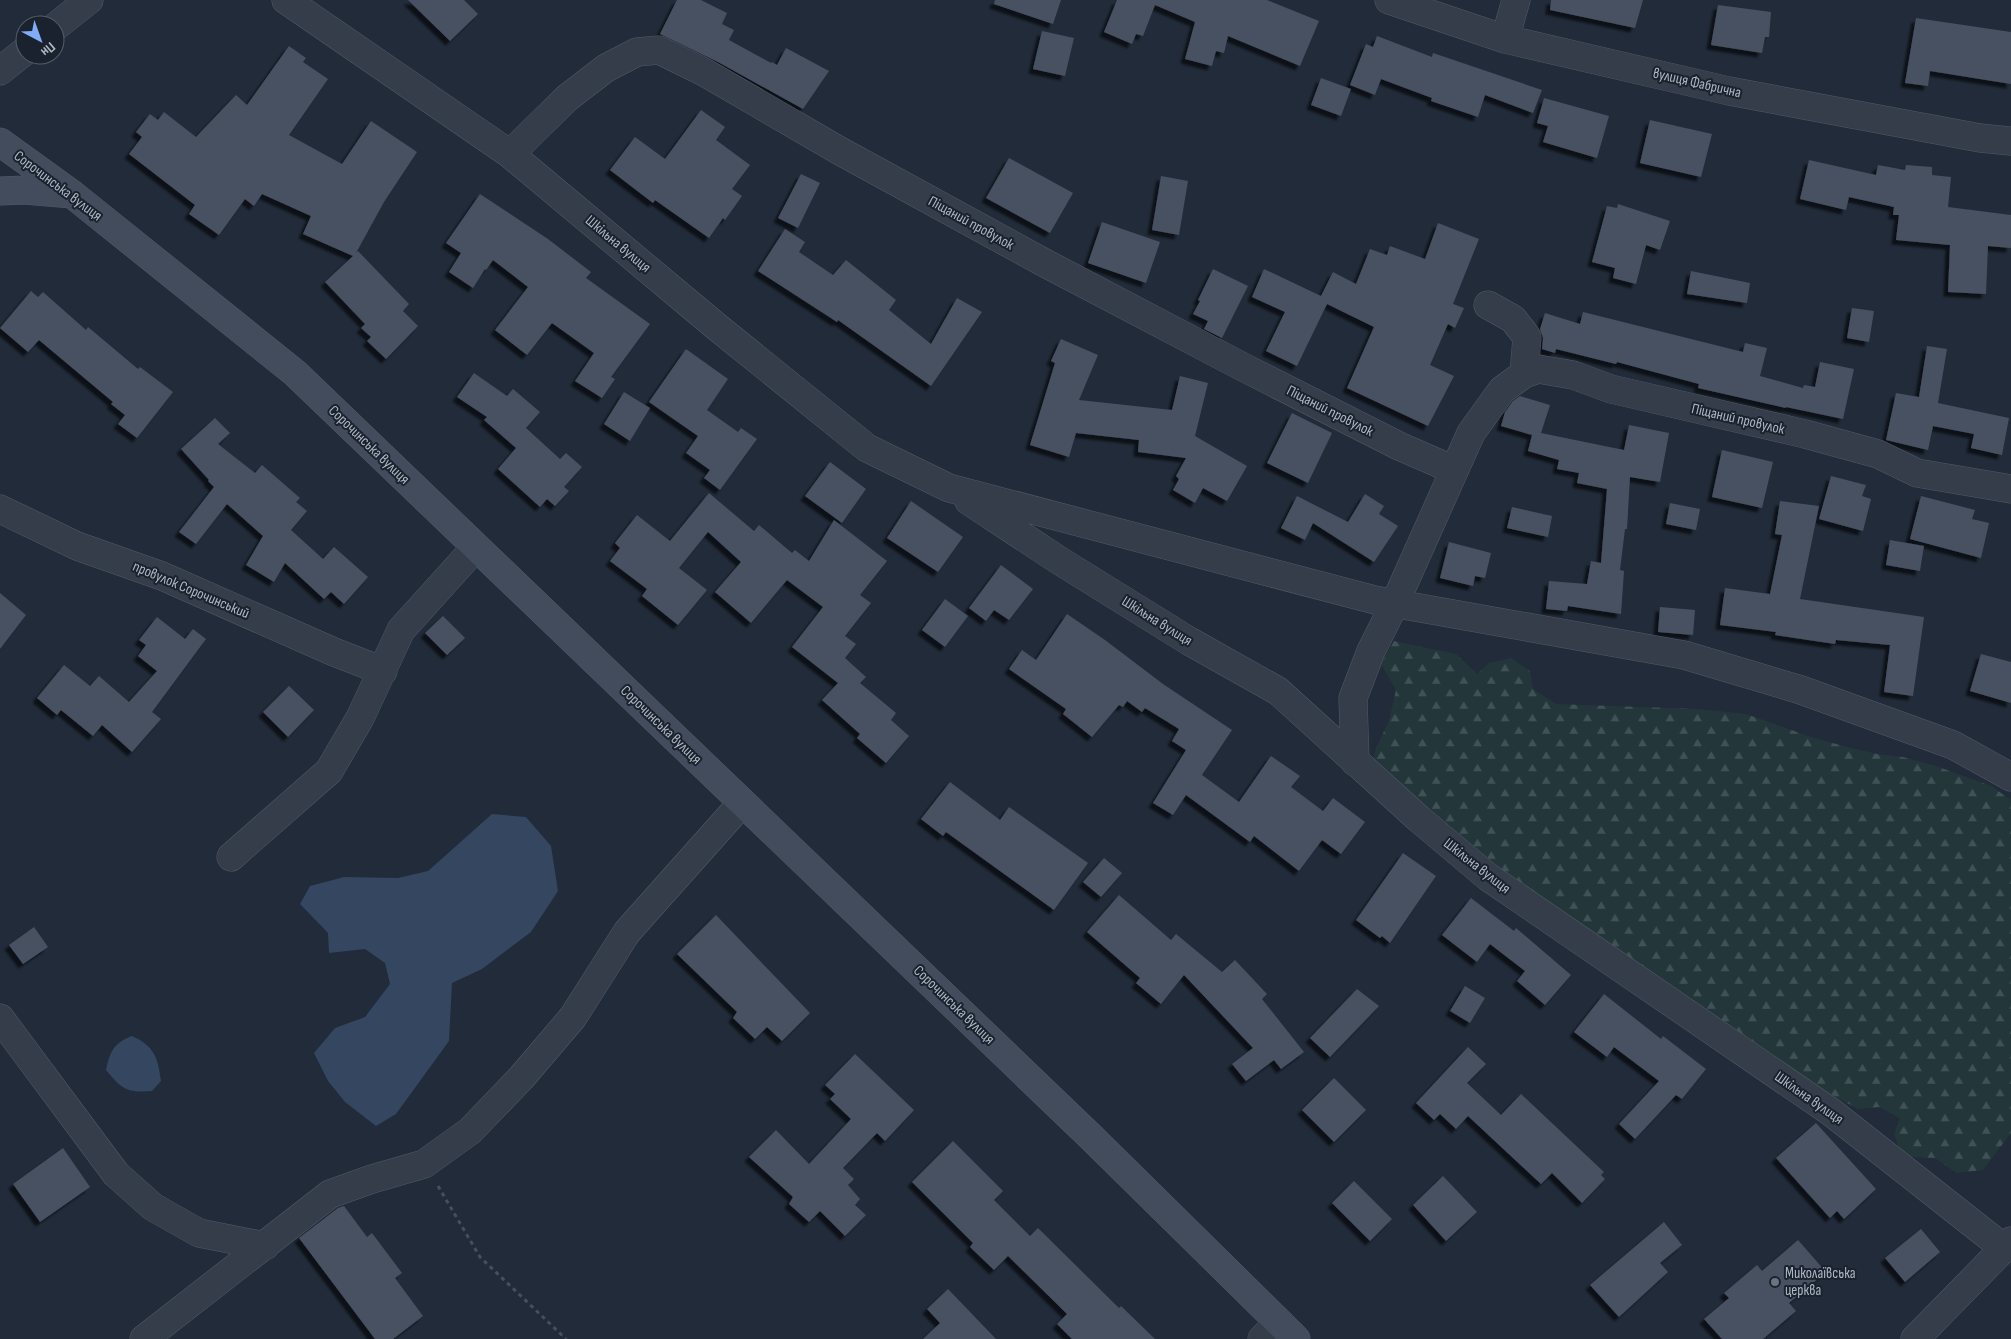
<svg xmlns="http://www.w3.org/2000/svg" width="2011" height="1339" font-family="'Sofia Sans Condensed',sans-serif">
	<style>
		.forest { fill: url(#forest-firs) }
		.water { fill: #344660 }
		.building { fill: #475162; filter: url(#shadow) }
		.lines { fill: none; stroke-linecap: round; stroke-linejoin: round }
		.minor-casing { stroke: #525a67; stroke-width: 29 }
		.secondary-casing { stroke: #525a67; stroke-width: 29 }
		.path { stroke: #405457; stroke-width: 3; stroke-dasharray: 4 4; stroke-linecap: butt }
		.minor { stroke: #343d49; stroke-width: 28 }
		.secondary { stroke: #424c5c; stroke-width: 28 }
		.worship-dot { fill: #6b7280; stroke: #1a222e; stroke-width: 2 }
		.labels { text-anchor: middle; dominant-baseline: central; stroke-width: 4; stroke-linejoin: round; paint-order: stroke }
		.street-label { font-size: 15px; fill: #afb7c6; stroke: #1a222e }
		.poi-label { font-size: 15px; fill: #afb7c6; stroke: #1a222e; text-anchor: start }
	</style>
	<defs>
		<pattern id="forest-firs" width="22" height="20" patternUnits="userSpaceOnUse" patternTransform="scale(1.25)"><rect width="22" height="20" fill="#23373a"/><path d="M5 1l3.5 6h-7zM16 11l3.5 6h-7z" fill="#405255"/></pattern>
		<filter id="shadow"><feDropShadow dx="-4.5" dy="4.5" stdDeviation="1" flood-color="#0009"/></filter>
	</defs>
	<rect width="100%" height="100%" fill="#212b39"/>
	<!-- forest -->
	<path class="forest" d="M 1394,641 L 1456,654 L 1477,674 L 1489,663 L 1511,658 L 1530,671 L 1533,689 L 1556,704 L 1698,709 L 1746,714 L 1811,737 L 1847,747 L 1877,754 L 1903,757 L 1936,766 L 1991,786 L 2011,800 L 2011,1133 L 1983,1170 L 1957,1173 L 1935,1158 L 1909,1157 L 1900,1151 L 1894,1134 L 1900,1118 L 1879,1107 L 1858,1109 L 1823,1090 L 1725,1024 L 1556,915 L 1371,771 L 1376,748 L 1389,721 L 1396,690 L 1381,664 Z"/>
	<!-- water -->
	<path class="water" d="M 492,814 L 526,817 L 551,846 L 558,891 L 531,932 L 482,969 L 452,983 L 449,1041 L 396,1114 L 376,1126 L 345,1102 L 328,1081 L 314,1053 L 335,1028 L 365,1017 L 390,984 L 385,963 L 365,949 L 329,953 L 328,933 L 300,904 L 310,886 L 344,877 L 398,878 L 428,871 Z
		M 132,1036 C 154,1046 158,1057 161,1081 L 152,1091 C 126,1093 122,1089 106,1070 C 110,1051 114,1043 132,1036 Z"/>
	<!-- building -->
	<path class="building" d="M 408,0 L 464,0 L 478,14 L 450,41 Z
		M 677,0 L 701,0 L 727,13 L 722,24 L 734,30 L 729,40 L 771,63 L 772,62 L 777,65 L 786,48 L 829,71 L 803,109 L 718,62 L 660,34 Z
		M 995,0 L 1061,0 L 1053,24 L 994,4 Z
		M 1117,0 L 1267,0 L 1319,21 L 1300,66 L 1228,36 L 1224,53 L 1216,51 L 1212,66 L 1185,59 L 1195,22 L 1155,5 L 1143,36 L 1136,34 L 1132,44 L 1104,32 Z
		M 1551,0 L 1643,0 L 1635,28 L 1550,10 Z
		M 1718,5 L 1771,12 L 1769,37 L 1765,37 L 1762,53 L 1711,45 Z
		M 1916,18 L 2011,32 L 2011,84 L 1930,71 L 1928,86 L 1905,83 Z
		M 1042,31 L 1074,38 L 1065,76 L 1033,69 Z
		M 1377,36 L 1432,57 L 1433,53 L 1542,90 L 1533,113 L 1485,95 L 1478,117 L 1431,101 L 1432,98 L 1381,79 L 1375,95 L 1350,85 L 1366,44 L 1373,47 Z
		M 289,46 L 306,58 L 303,62 L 328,79 L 289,135 L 342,164 L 371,121 L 417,152 L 384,202 L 356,253 L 358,251 L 409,304 L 403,311 L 418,326 L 386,359 L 367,341 L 371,337 L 361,328 L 365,324 L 325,282 L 353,256 L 303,234 L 311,216 L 262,194 L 254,206 L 245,199 L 219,235 L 189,214 L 195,205 L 129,154 L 142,137 L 136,132 L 150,114 L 158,120 L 164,112 L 196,137 L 236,95 L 247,105 Z
		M 1321,78 L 1351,89 L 1341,116 L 1311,105 Z
		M 1544,98 L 1609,116 L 1597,158 L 1543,142 L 1548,126 L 1537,123 Z
		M 701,110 L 725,127 L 716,140 L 750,165 L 732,189 L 742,196 L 725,220 L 723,218 L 709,238 L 655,200 L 653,203 L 610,170 L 635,137 L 665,159 Z
		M 1650,120 L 1712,134 L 1701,177 L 1640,163 Z
		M 1009,158 L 1073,193 L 1050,233 L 986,198 Z
		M 1809,160 L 1876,175 L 1878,165 L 1905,170 L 1906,165 L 1932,167 L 1932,175 L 1951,177 L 1948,207 L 2011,215 L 2011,248 L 1988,246 L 1986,294 L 1948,292 L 1950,245 L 1896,240 L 1899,215 L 1893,215 L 1894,207 L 1849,197 L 1846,210 L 1800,199 Z
		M 801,174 L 820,183 L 798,228 L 778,218 Z
		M 1161,176 L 1188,181 L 1179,235 L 1152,230 Z
		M 480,194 L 548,239 L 591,272 L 586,278 L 650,324 L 611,377 L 615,379 L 602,398 L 575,381 L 594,353 L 552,323 L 527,355 L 495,330 L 528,287 L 493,260 L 486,270 L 485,269 L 473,288 L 449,272 L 461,253 L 446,243 Z
		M 1618,204 L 1670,221 L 1660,250 L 1646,245 L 1636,284 L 1613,278 L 1615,268 L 1592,262 L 1607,206 L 1617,208 Z
		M 1102,222 L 1160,242 L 1146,283 L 1088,263 Z
		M 1438,223 L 1479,239 L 1453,304 L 1464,308 L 1455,328 L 1448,324 L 1430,365 L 1454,376 L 1428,426 L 1347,388 L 1374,327 L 1327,304 L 1297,366 L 1266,351 L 1285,312 L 1252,297 L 1264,269 L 1321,296 L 1333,272 L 1356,284 L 1370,249 L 1387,255 L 1390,246 L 1425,259 Z
		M 785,229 L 805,242 L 799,252 L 833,275 L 846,260 L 896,300 L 889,310 L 931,344 L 957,298 L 982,312 L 931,386 L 838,320 L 837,322 L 758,271 Z
		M 1213,269 L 1248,286 L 1222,338 L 1204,329 L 1208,321 L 1193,314 L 1200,301 L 1198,300 Z
		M 1691,271 L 1750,283 L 1747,303 L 1687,294 Z
		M 31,291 L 38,297 L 43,292 L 86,330 L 88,327 L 138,369 L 140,367 L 173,392 L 137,438 L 118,424 L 125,415 L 111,404 L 113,402 L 39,340 L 28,352 L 0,328 Z
		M 1852,308 L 1874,311 L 1869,342 L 1847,338 Z
		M 1583,312 L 1743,352 L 1745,343 L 1767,348 L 1760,376 L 1803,388 L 1804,385 L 1815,387 L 1820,362 L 1854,369 L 1843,419 L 1786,407 L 1786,408 L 1698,388 L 1699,384 L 1617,362 L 1616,364 L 1556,349 L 1555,353 L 1542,349 L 1543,338 L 1540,329 L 1545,313 L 1580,324 Z
		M 1061,339 L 1098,355 L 1079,400 L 1172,410 L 1180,376 L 1208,383 L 1195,436 L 1247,466 L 1227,501 L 1203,488 L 1195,503 L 1173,490 L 1179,479 L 1176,476 L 1186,458 L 1138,452 L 1139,440 L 1076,433 L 1069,457 L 1030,445 L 1055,363 L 1051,361 Z
		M 1927,346 L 1947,349 L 1938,403 L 2009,418 L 2002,455 L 1971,448 L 1974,434 L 1933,426 L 1928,450 L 1886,440 L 1896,393 L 1919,397 Z
		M 686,349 L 728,379 L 707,410 L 738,432 L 741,428 L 757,439 L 720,490 L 704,478 L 710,470 L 686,453 L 698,436 L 649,402 Z
		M 474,373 L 507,396 L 513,389 L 540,412 L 526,428 L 560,459 L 566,453 L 582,467 L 564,487 L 569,491 L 555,506 L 547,499 L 540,507 L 498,469 L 516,448 L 484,420 L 487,417 L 457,397 Z
		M 624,392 L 650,408 L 630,441 L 604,424 Z
		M 1520,396 L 1550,405 L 1541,433 L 1624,450 L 1629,425 L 1669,433 L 1660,482 L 1630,477 L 1627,529 L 1625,529 L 1620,570 L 1624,571 L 1621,614 L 1568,606 L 1567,611 L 1546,609 L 1549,581 L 1587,584 L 1591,561 L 1601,563 L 1607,489 L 1577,483 L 1579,473 L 1557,469 L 1559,460 L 1528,451 L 1532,435 L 1501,426 L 1505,412 L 1513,401 Z
		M 1292,413 L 1332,433 L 1308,483 L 1267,463 Z
		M 215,418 L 230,433 L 218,444 L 255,473 L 262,465 L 300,498 L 296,502 L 307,511 L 291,530 L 323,559 L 334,547 L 368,577 L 344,604 L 331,592 L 324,599 L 285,563 L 274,582 L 246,565 L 263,536 L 227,504 L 196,544 L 179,532 L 214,487 L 208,481 L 209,480 L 181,449 Z
		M 1722,450 L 1773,462 L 1762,508 L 1712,497 Z
		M 830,462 L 866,489 L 842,523 L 805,496 Z
		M 1831,476 L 1866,485 L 1862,496 L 1871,499 L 1863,531 L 1819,519 Z
		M 709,493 L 754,531 L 759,525 L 792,553 L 795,550 L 809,561 L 834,520 L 887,561 L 860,595 L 871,603 L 845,636 L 856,644 L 845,658 L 866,677 L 860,683 L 896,713 L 891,720 L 909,736 L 886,763 L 857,738 L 860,734 L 822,700 L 838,683 L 792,647 L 823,607 L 787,580 L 751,623 L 715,592 L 741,562 L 708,532 L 679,568 L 707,590 L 678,625 L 642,596 L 647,589 L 610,561 L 620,548 L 615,543 L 637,515 L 670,541 Z
		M 1365,494 L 1384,506 L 1379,514 L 1398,526 L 1374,562 L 1313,523 L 1305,540 L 1281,528 L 1297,496 L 1348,522 Z
		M 1921,496 L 1975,510 L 1972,519 L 1989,523 L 1981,558 L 1910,539 Z
		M 911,501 L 963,537 L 938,572 L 887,538 Z
		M 1780,501 L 1819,506 L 1800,599 L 1924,617 L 1913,696 L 1884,692 L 1890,645 L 1836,640 L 1835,644 L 1775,635 L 1776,632 L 1720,625 L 1725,588 L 1770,594 L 1782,535 L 1775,534 Z
		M 1670,503 L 1700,509 L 1696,530 L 1666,524 Z
		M 1512,507 L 1552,516 L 1548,537 L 1507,528 Z
		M 1890,540 L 1924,546 L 1920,571 L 1886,565 Z
		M 1449,542 L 1491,553 L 1485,578 L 1475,576 L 1473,586 L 1440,578 Z
		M 1001,565 L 1033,589 L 1009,620 L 994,610 L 986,621 L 969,608 Z
		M 0,593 L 26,615 L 0,649 Z
		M 945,599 L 968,616 L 945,647 L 922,630 Z
		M 1660,607 L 1695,610 L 1693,635 L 1658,632 Z
		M 1067,614 L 1105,640 L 1163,684 L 1232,730 L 1202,775 L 1239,802 L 1271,756 L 1300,776 L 1291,787 L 1323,811 L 1333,798 L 1365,822 L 1341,854 L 1322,840 L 1299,871 L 1254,836 L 1250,842 L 1186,795 L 1173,815 L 1153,803 L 1186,750 L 1172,741 L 1179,729 L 1145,708 L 1142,712 L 1127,701 L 1123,707 L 1119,705 L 1092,737 L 1063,714 L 1066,709 L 1009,669 L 1022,650 L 1036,660 Z
		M 443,616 L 465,638 L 447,655 L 425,633 Z
		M 157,617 L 185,639 L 193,629 L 206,639 L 152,712 L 161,719 L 132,752 L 102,725 L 93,736 L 61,710 L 57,715 L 37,698 L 64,665 L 90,686 L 99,676 L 129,702 L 157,671 L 138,656 L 146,645 L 139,640 Z
		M 1981,654 L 2011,662 L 2011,703 L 1970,691 Z
		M 289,686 L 314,710 L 288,737 L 263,712 Z
		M 950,782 L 1000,820 L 1009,807 L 1088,863 L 1054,910 L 946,832 L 943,836 L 921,819 Z
		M 1403,853 L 1436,876 L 1390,943 L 1382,936 L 1380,938 L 1356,920 Z
		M 1104,858 L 1122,873 L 1101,897 L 1083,882 Z
		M 1119,895 L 1171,940 L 1176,934 L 1222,972 L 1235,960 L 1267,994 L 1262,999 L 1304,1052 L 1281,1069 L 1274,1060 L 1246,1081 L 1232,1064 L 1253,1048 L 1184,975 L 1161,1004 L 1136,983 L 1140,978 L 1087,932 Z
		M 1471,898 L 1514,931 L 1516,928 L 1571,975 L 1545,1005 L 1517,981 L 1525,971 L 1490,944 L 1477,962 L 1442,935 Z
		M 716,915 L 810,1013 L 782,1041 L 767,1027 L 755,1039 L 733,1018 L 737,1012 L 677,954 Z
		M 34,927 L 48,947 L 23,964 L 9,945 Z
		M 1465,986 L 1485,998 L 1470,1023 L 1450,1011 Z
		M 1357,989 L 1379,1006 L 1330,1057 L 1310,1038 Z
		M 1604,994 L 1661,1039 L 1663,1036 L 1706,1069 L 1682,1099 L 1676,1095 L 1635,1139 L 1619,1124 L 1659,1081 L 1614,1047 L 1607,1057 L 1574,1032 Z
		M 1468,1047 L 1486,1064 L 1467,1083 L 1501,1115 L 1521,1094 L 1604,1172 L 1601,1175 L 1605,1179 L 1582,1203 L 1552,1173 L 1541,1184 L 1468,1116 L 1456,1129 L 1440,1114 L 1434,1120 L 1416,1103 Z
		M 855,1054 L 914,1110 L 885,1141 L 877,1133 L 843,1168 L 854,1179 L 848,1185 L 860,1199 L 855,1205 L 866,1215 L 845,1236 L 820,1211 L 809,1222 L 789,1204 L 793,1197 L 749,1157 L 776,1130 L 809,1164 L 851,1119 L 830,1099 L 835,1094 L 825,1085 Z
		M 1334,1078 L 1366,1110 L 1334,1142 L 1302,1110 Z
		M 1816,1123 L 1876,1189 L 1844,1219 L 1837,1211 L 1830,1218 L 1776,1158 Z
		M 953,1141 L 1003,1191 L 994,1200 L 1030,1236 L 1038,1228 L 1119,1308 L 1121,1306 L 1155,1339 L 1072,1339 L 1057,1324 L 1067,1314 L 1008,1256 L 994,1270 L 970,1247 L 973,1243 L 912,1182 Z
		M 63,1148 L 90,1187 L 40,1222 L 13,1184 Z
		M 1443,1176 L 1477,1212 L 1446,1241 L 1413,1205 Z
		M 1354,1181 L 1392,1219 L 1370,1241 L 1332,1203 Z
		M 344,1206 L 367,1237 L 372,1233 L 402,1273 L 395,1278 L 423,1316 L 393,1339 L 375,1339 L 299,1238 L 338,1208 Z
		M 1664,1222 L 1682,1245 L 1660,1263 L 1668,1272 L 1619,1317 L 1590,1285 Z
		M 1921,1229 L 1940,1252 L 1905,1282 L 1885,1258 Z
		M 1798,1240 L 1826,1272 L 1789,1303 L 1796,1311 L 1763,1339 L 1722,1339 L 1704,1319 L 1729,1298 L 1724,1293 L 1757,1265 L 1762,1271 Z
		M 948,1289 L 996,1339 L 923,1339 L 940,1323 L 927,1309 Z"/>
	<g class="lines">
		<defs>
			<path id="minor" d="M 286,0 L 510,154 L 717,327 L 867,448 L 949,488 L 1375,600 L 1684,655 L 1801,690 L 1953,745 L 2011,777
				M 1389,0 L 1505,39 L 1729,91 L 1980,138 L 2011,141
				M 55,27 L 89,0
				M 1505,39 L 1516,0
				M 0,71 L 25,51
				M 510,154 L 567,98 L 606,68 L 637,52 L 659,50 L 704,72 L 840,151 L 1043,262 L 1243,367 L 1399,446 L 1454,470
				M 1488,305 L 1513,319 L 1527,337 L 1524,374
				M 969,501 L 1060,561 L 1189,641 L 1278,691 L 1419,819 L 1488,877 L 1831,1112 L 2005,1249
				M 0,509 L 77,546 L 162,576 L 334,652 L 383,671
				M 1355,762 L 1353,698 L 1371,651 L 1395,603 L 1471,433 L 1502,390 L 1524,374 L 1538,369 L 1573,375 L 1611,389 L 1805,434 L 1878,454 L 1917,473 L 2011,489
				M 231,857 L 329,771 L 360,718 L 401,630 L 476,547
				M 0,1018 L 116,1174 L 153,1207 L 199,1233 L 265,1246
				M 144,1339 L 330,1194 L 372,1179 L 424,1164 L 470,1131 L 521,1078 L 573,1017 L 627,932 L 742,803
				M 1262,1339 L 1279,1322
				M 1915,1339 L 2011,1241"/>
			<path id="secondary" d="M 0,142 L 72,194 L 295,373 L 1092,1138 L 1296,1339
				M 0,191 L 24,190 L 72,194"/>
		</defs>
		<!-- minor casing -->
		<use href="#minor" class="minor-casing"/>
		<!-- secondary casing -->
		<use href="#secondary" class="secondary-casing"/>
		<!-- path -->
		<path class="path" d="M 438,1186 L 480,1257 L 566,1339"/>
		<!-- minor -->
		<use href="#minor" class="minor"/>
		<!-- secondary -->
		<use href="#secondary" class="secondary"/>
	</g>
	<!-- markers -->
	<circle class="worship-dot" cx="1775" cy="1282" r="5"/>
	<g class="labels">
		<!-- street labels -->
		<g class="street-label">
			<text transform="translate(1697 83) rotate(13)">вулиця Фабрична</text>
			<text transform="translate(58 186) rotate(37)">Сорочинська вулиця</text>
			<text transform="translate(971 223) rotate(29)">Піщаний провулок</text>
			<text transform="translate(618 244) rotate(40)">Шкільна вулиця</text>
			<text transform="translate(1330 411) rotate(27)">Піщаний провулок</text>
			<text transform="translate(1738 419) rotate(13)">Піщаний провулок</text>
			<text transform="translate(369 445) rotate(44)">Сорочинська вулиця</text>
			<text transform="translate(191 590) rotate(23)">провулок Сорочинський</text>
			<text transform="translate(1157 621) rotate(32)">Шкільна вулиця</text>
			<text transform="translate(661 725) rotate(44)">Сорочинська вулиця</text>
			<text transform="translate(1477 866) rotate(38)">Шкільна вулиця</text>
			<text transform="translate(954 1005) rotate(44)">Сорочинська вулиця</text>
			<text transform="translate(1809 1098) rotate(35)">Шкільна вулиця</text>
		</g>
		<!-- poi labels -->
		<g class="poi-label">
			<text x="1785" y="1273">Миколаївська<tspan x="1785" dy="17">церква</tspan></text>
		</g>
	</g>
	<!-- north arrow -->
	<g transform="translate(40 40) rotate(139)"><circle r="24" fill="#1a222e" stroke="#565e6b"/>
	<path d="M0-4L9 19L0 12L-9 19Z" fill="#81adf8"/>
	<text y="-8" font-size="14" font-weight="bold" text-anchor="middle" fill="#afb7c6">Пн</text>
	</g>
</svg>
